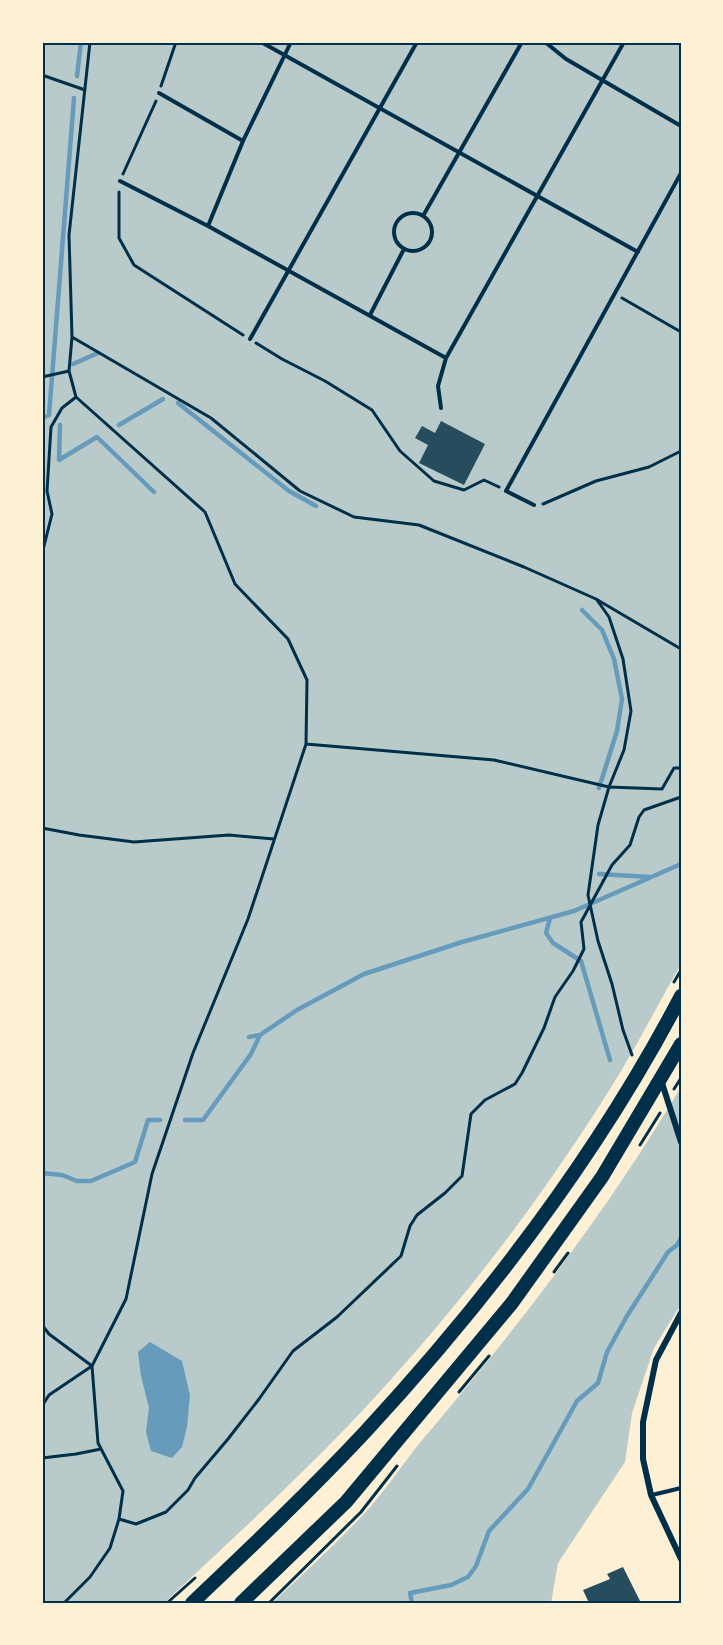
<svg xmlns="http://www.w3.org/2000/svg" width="723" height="1645" font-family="Lato,sans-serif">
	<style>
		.green { fill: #b9caca }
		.water { fill: #669bbc }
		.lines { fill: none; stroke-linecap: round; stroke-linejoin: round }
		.stream { stroke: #669bbc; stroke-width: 4.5 }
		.building { fill: #264d5e }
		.path { stroke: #003049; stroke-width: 3 }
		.service { stroke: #003049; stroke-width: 4 }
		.minor { stroke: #003049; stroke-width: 6 }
		.trunk { stroke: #003049; stroke-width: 14 }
		.neatline { fill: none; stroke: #003049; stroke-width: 2 }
	</style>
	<rect width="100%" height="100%" fill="#fdf0d5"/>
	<!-- green -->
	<path class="green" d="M 42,42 L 681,42 L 681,964 C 661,999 642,1036 621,1071 C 544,1198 450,1319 347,1427 C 288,1488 226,1545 164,1603 L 42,1603 Z
		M 681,1087 L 681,1304 L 654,1348 L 632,1413 L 625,1462 L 558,1563 L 551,1603 L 272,1603 C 303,1574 335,1545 364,1514 C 387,1489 406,1458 429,1432 C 521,1323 608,1210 681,1087 Z"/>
	<!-- water -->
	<path class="water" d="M 150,1342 L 182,1361 L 190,1395 L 187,1427 L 182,1447 L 172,1458 L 151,1451 L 146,1432 L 149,1408 L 141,1376 L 138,1352 Z"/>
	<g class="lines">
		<!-- stream -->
		<path class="stream" d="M 77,76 L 81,42
			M 73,364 L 98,353
			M 178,403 L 289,491 L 316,506
			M 42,418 L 49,415 L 74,98
			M 60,425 L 59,460 L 97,437 L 154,492
			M 119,425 L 163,399
			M 42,457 L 42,431
			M 582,610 L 602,630 L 614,659 L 622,699 L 617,731 L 599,788
			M 599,874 L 650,877
			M 550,918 L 546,933 L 553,943 L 581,961 L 610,1060
			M 249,1037 L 260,1035 L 297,1010 L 364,974 L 462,942 L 574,911 L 681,864
			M 185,1120 L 203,1120 L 251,1054 L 260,1035
			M 42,1173 L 62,1175 L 77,1181 L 91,1181 L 135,1162 L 148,1120 L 160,1120
			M 412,1603 L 410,1593 L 451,1585 L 468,1577 L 476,1566 L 489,1531 L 528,1489 L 577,1401 L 598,1383 L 607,1352 L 627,1316 L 668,1252 L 677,1245 L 681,1238"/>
	</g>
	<!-- building -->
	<path class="building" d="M 441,421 L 485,444 L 464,485 L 419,463 L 428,445 L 415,438 L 422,426 L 435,433 Z
		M 623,1567 L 641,1603 L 589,1603 L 583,1590 L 610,1579 L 607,1574 Z"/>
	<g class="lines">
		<!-- path -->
		<path class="path" d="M 42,75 L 85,90
			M 161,86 L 176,42
			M 123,174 L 156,101
			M 119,192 L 119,238 L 134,265 L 243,335
			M 622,298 L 681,332
			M 72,337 L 211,418 L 300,491 L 354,517 L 419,525 L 524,567 L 596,599 L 681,649
			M 256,343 L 282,359 L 325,381 L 372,410 L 400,451 L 434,481 L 464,490 L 484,480 L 499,487
			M 42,377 L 69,371
			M 543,504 L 596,481 L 649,467 L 681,451
			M 42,554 L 52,514 L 47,491 L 51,427 L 62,408 L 76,397
			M 597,600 L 609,617 L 623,659 L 631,711 L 624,750 L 609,787 L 598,825 L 588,895 L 598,941 L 612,984 L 623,1030 L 632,1055
			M 306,744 L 494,760 L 609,787 L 662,789 L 674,768 L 681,768
			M 42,828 L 79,835 L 134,842 L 229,835 L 274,839
			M 674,982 L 681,970
			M 674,1089 L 681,1078
			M 640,1145 L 660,1113
			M 554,1272 L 568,1253
			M 42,1325 L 49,1334 L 92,1366 L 49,1395 L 42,1406
			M 459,1392 L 489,1356
			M 42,1458 L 76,1454 L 101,1449
			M 119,1519 L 136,1524 L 166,1512 L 188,1490 L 195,1478 L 228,1439 L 259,1399 L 293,1351 L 337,1317 L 401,1256 L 410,1226 L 417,1215 L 445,1193 L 462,1176 L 471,1114 L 485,1100 L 515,1084 L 522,1073 L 544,1028 L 555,997 L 573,971 L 584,949 L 581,922 L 612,865 L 630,845 L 639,817 L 644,810 L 681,797
			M 64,1603 L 90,1577 L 110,1548 L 119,1519 L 123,1491 L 98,1443 L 92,1366 L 126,1299 L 152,1174 L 193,1053 L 248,919 L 306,744 L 307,680 L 288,639 L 235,584 L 205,512 L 76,397 L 69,371 L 72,337 L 69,235 L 90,42
			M 167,1603 L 195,1578
			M 269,1603 L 361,1512 L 397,1466"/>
		<!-- service -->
		<path class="service" d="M 261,42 L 638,252
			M 545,42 L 566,59 L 681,126
			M 159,93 L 243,141
			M 120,181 L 208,226 L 446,358 L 624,42
			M394 232a19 19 0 1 1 38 0a19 19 0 1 1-38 0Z
			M 423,216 L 522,42
			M 208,226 L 243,141 L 291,42
			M 370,315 L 404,249
			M 250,339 L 417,42
			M 441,408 L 438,386 L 446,358
			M 534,505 L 506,491 L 681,173
			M 652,1495 L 681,1488"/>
		<!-- minor -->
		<path class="minor" d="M 661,1080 L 681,1142
			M 681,1313 L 656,1360 L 643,1422 L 643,1459 L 651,1495 L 681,1559"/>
		<!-- trunk -->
		<path class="trunk" d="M 192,1603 C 251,1547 310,1491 366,1431 C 486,1301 599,1153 681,996
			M 241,1603 L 346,1502 L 512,1303 L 602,1177 L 681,1044"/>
	</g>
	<!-- border -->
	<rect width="723" height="1645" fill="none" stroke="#fdf0d5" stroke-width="87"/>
	<rect x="44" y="44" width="636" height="1558" class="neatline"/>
</svg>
